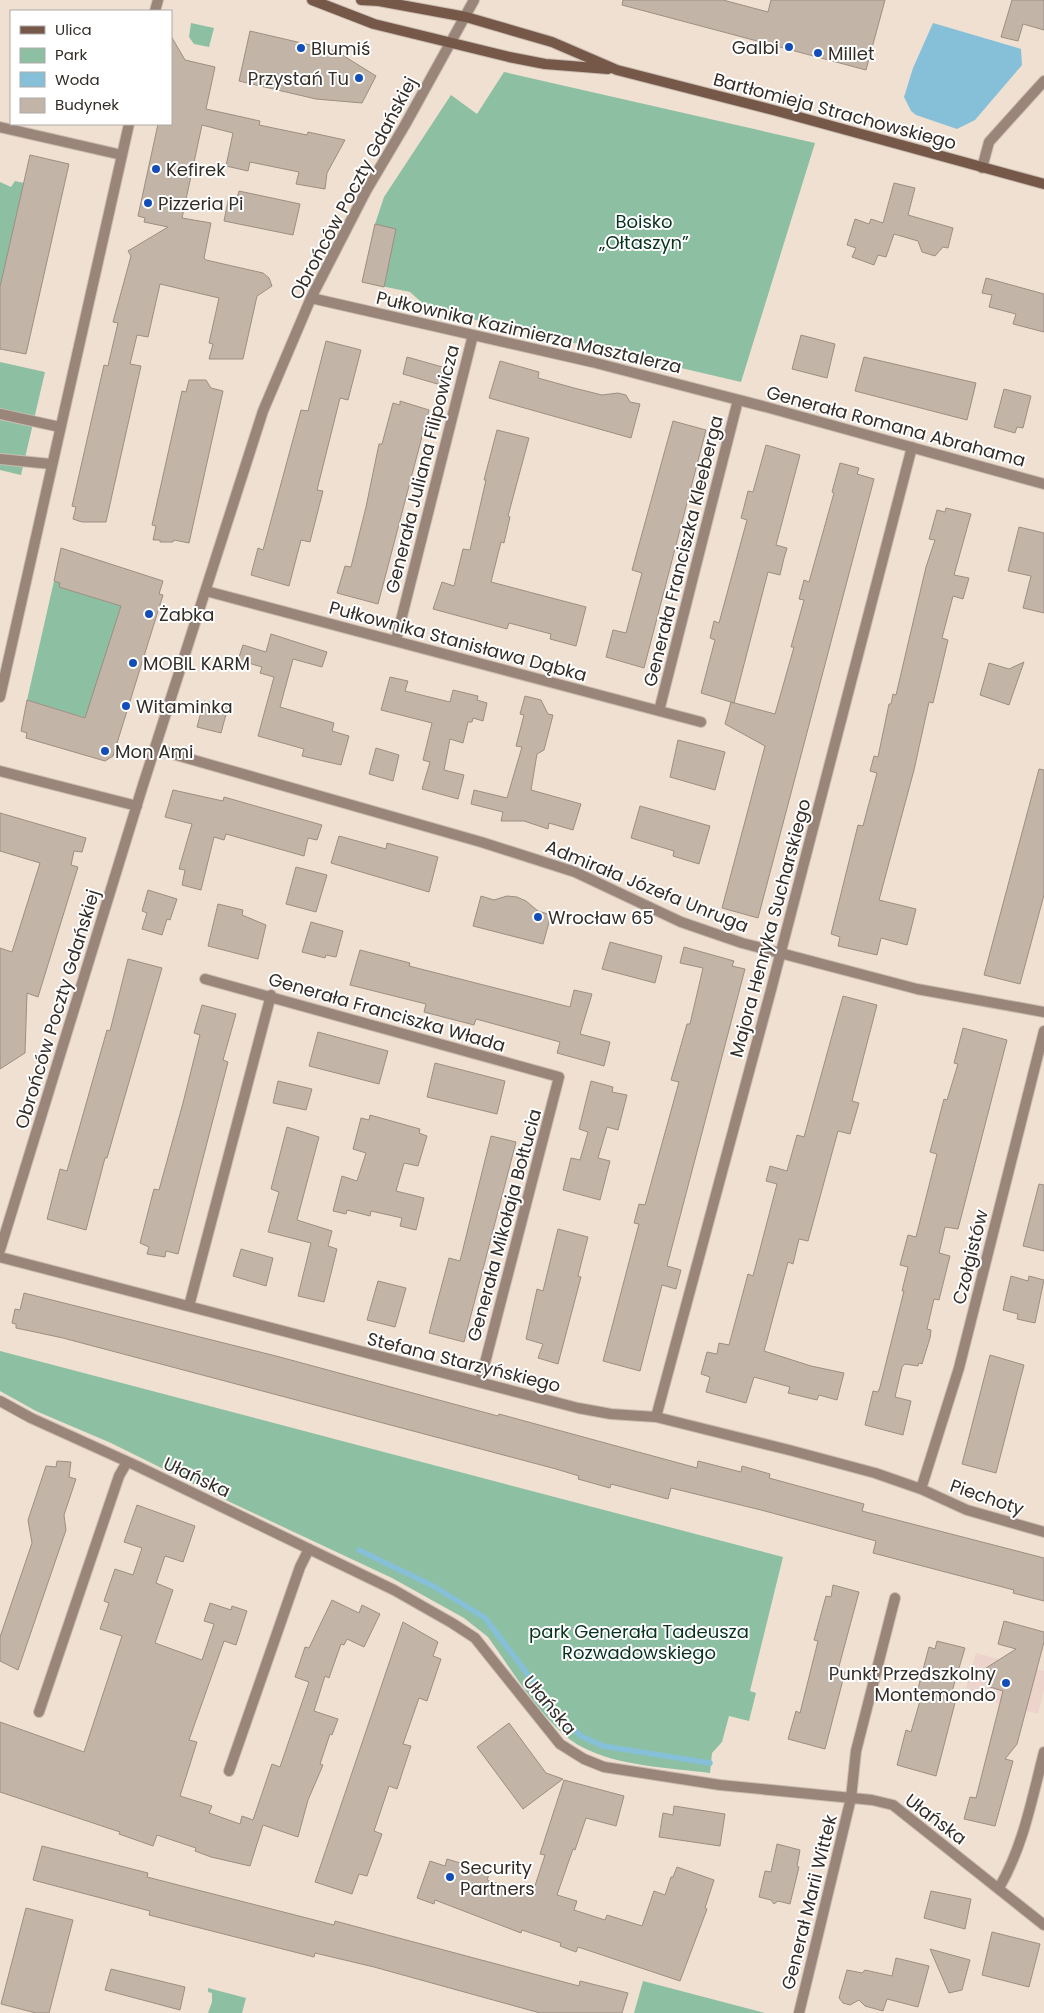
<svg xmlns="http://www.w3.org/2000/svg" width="1044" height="2013" font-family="Poppins,sans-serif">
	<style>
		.education { fill: #ecd3cb }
		.green { fill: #8dbfa2 }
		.water { fill: #86c0d8 }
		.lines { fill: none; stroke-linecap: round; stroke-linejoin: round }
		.stream { stroke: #86c0d8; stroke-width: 5.5 }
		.building { fill: #c2b4a7; stroke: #9c8f82 }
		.lane-casing { stroke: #c9bcb0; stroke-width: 12 }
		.street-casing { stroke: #c9bcb0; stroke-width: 12 }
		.secondary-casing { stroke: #c9bcb0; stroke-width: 12 }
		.lane { stroke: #9a857a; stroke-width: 10 }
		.street { stroke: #9a857a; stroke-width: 10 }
		.secondary { stroke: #765849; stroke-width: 10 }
		.poi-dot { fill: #124db9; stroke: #fff; stroke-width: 2 }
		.labels { text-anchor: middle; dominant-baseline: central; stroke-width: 4; stroke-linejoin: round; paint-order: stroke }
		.poi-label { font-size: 18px; fill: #332d28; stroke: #fff; text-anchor: start }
		.street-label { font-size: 18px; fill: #332d28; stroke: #fff }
		.park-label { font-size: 18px; fill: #07321f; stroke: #fff }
	</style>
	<rect width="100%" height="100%" fill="#efe0d2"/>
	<!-- education -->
	<path class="education" d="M 976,1653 L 1044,1671 L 1044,1690 L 1038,1714 L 964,1694 Z"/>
	<!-- green -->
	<path class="green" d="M 191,23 L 214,28 L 209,47 L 194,44 L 189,37 Z
		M 504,72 L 815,143 L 741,382 L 429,309 L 410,292 L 362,282 L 375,224 L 384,197 L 451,95 L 477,114 Z
		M 15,181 L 24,183 L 0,287 L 0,182 L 11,187 Z
		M 0,362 L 45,372 L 21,475 L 0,470 Z
		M 54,581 L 60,583 L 59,587 L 121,606 L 86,718 L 27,700 Z
		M 0,1351 L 783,1557 L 750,1691 L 756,1693 L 749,1721 L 729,1716 L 722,1742 L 712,1753 L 710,1773 C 670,1768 617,1766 582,1747 C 547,1729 512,1670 488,1637 L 464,1618 L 392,1578 L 232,1503 L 111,1443 L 36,1411 L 0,1391 Z
		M 643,1981 L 765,2013 L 634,2013 Z
		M 208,1988 L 246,1998 L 242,2013 L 208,2013 L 212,2002 L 212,1993 L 208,1992 Z"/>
	<!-- water -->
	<path class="water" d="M 933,23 L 1021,49 L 1022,65 L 975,120 L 957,129 L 916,115 L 911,111 L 904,97 L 913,68 Z"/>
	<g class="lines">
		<!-- stream -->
		<path class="stream" d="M 359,1550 L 435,1587 L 485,1618 L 561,1718 L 581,1736 L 603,1746 L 710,1763"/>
	</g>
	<!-- building -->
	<path class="building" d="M 623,0 L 723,0 L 768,12 L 771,0 L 885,0 L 866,70 L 622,5 Z
		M 1012,0 L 1044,0 L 1044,30 L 1023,24 L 1018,41 L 1001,37 Z
		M 250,31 L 336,51 L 376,76 L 362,103 L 316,99 L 239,81 Z
		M 171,36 L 185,60 L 215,67 L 206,109 L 260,121 L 259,125 L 307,135 L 308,132 L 345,140 L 327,173 L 325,189 L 296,184 L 299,172 L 250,162 L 248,171 L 226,166 L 233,133 L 202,125 L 182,218 L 211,223 L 204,258 L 206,260 L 263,273 L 269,278 L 272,286 L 257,296 L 243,359 L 209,359 L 213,344 L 209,343 L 219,298 L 160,284 L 148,337 L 137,335 L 130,364 L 141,366 L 106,522 L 82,522 L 73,519 L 76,507 L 72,506 L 104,365 L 108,366 L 110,357 L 118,323 L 113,322 L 131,256 L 128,251 L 168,227 L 144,222 L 145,218 L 138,216 L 158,124 L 171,124 Z
		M 30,155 L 69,164 L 26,354 L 0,349 L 0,287 Z
		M 894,183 L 915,188 L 908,215 L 953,228 L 948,248 L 943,247 L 935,256 L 922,252 L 918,241 L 894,234 L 886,257 L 878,255 L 874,265 L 852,257 L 856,248 L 847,245 L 855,219 L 869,224 L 871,219 L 883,223 Z
		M 239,191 L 300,204 L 293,235 L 224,221 L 229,196 L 237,198 Z
		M 375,224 L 396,229 L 384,287 L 362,282 Z
		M 986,278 L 1044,294 L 1044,332 L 1013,324 L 1016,314 L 989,307 L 992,295 L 982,293 Z
		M 801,335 L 835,344 L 827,378 L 792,369 Z
		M 326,341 L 361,350 L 348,400 L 340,398 L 317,490 L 323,491 L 310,542 L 301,540 L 289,586 L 251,575 L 258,548 L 263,550 L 301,410 L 308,411 Z
		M 407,357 L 446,368 L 441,385 L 403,374 Z
		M 864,357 L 976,383 L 967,420 L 855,391 Z
		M 500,361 L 539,372 L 538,378 L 574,388 L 602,395 L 618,393 L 626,395 L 630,402 L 640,404 L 631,438 L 489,398 Z
		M 189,380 L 206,380 L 211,388 L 223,391 L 189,543 L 174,540 L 173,542 L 160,542 L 160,540 L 153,540 L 156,526 L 152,525 L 182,391 L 186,392 Z
		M 1004,389 L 1031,396 L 1023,428 L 1017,427 L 1015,433 L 994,427 Z
		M 400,401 L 429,410 L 378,604 L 337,593 L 345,566 L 351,567 L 366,507 L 379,444 L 382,444 L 393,403 L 400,405 Z
		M 673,421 L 706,430 L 644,668 L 606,657 L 613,630 L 626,633 L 642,573 L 632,570 Z
		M 497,430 L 529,438 L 508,516 L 510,517 L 504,543 L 501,542 L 491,582 L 586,607 L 576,646 L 550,639 L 551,634 L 509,623 L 507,629 L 433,609 L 442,582 L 454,586 L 463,549 L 470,550 L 486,480 L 484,480 Z
		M 766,445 L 800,455 L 776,545 L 787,548 L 784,558 L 780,575 L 768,572 L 734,703 L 701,693 L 715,640 L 710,638 L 714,621 L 719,623 L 747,520 L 741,518 L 744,507 L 748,491 L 753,492 Z
		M 840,463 L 859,468 L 857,474 L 874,479 L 758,918 L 722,908 L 765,746 L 725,724 L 731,702 L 775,714 L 794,647 L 791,647 L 804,600 L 799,599 L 804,580 L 809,582 L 834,493 L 832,492 Z
		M 946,508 L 971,514 L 954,575 L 969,578 L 963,599 L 953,596 L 942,638 L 948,640 L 933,703 L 929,702 L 914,770 L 879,900 L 916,909 L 907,945 L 881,938 L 877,955 L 838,946 L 840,937 L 831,934 L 858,825 L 863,826 L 877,773 L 870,771 L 874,756 L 878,757 L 889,704 L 891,704 L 893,694 L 896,695 L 926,567 L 935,540 L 929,539 L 937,510 L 945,512 Z
		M 1019,527 L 1044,533 L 1044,613 L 1023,608 L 1031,576 L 1008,571 Z
		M 61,548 L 163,581 L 159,594 L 163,595 L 113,756 L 105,761 L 26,738 L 27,733 L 21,731 L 27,700 L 85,718 L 121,606 L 59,587 L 60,583 L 54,581 Z
		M 271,634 L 327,652 L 322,667 L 293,659 L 280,707 L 334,723 L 332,731 L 349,736 L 341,765 L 302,756 L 304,749 L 258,736 L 274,677 L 260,673 L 262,667 L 238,660 L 243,645 L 266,652 Z
		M 1024,662 L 1009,705 L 980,695 L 989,663 L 1009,669 Z
		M 390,677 L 408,681 L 405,691 L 450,702 L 453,690 L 478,696 L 477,700 L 487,703 L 483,721 L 473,718 L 472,722 L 468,722 L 463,743 L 450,739 L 444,770 L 464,775 L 458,799 L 422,789 L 430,762 L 423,760 L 432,723 L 381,710 Z
		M 525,696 L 541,700 L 548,714 L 553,715 L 544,750 L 537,754 L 531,790 L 581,804 L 573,830 L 549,823 L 548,829 L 524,821 L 501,821 L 503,812 L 471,804 L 474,790 L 507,798 L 522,747 L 516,746 L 524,715 L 520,714 Z
		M 204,701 L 228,707 L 221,733 L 197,727 Z
		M 678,740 L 725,752 L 715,790 L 670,777 Z
		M 376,748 L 399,755 L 393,781 L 369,774 Z
		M 1039,769 L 1044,770 L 1044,895 L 1020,984 L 984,975 Z
		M 173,790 L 223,801 L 224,797 L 322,825 L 317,840 L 308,838 L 304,856 L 226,834 L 224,840 L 214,837 L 201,890 L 182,885 L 185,870 L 179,869 L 192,824 L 165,817 Z
		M 640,806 L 710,826 L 699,864 L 673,856 L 674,851 L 631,838 Z
		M 0,813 L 86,838 L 82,852 L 74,851 L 71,865 L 78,867 L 38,997 L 27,993 L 25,1053 L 0,1069 L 0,948 L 12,952 L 40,863 L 0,851 Z
		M 339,836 L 386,849 L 387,843 L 438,857 L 429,892 L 331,863 Z
		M 296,867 L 327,875 L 316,912 L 286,904 Z
		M 148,890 L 177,899 L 170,920 L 167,919 L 162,935 L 142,929 L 147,913 L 142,911 Z
		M 481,896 L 494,900 L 507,896 L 517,897 L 526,901 L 538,911 L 551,915 L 543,944 L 473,926 Z
		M 218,904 L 243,910 L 242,915 L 266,925 L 258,959 L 208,946 Z
		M 311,922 L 343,931 L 336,957 L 326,955 L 325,958 L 302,952 Z
		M 610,942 L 662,956 L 655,983 L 602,969 Z
		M 684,947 L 734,961 L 732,966 L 745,969 L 667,1266 L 681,1270 L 676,1289 L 662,1285 L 640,1371 L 603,1361 L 639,1224 L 634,1223 L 639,1204 L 645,1205 L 679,1082 L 671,1080 L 687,1024 L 690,1024 L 703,968 L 680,963 Z
		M 360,950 L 410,963 L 409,966 L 570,1007 L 574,990 L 592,994 L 580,1034 L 610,1042 L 604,1066 L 557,1053 L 560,1042 L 476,1019 L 474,1025 L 424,1012 L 426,1004 L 350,985 Z
		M 128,959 L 162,968 L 107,1158 L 105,1158 L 86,1230 L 47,1219 L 60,1169 L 67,1171 L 107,1030 L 110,1031 Z
		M 843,996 L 877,1005 L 852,1101 L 859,1103 L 850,1134 L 838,1131 L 808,1241 L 799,1239 L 793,1264 L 788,1262 L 764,1351 L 811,1366 L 844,1373 L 837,1400 L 819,1395 L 817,1400 L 788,1393 L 790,1387 L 754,1377 L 746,1403 L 706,1392 L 710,1377 L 701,1374 L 707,1352 L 717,1354 L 719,1343 L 729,1345 L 748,1274 L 753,1276 L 777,1184 L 766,1181 L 770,1166 L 787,1171 L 797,1135 L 804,1137 Z
		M 202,1005 L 236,1014 L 223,1060 L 228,1062 L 178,1254 L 166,1251 L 165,1257 L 147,1254 L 149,1247 L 140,1243 L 154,1189 L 159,1190 L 183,1103 L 200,1035 L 194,1033 Z
		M 963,1028 L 1007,1040 L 958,1229 L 945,1227 L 939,1253 L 950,1256 L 939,1300 L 934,1299 L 927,1329 L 931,1330 L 930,1338 L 922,1364 L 919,1363 L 918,1366 L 905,1364 L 902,1367 L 895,1397 L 911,1401 L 903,1435 L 865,1425 L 873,1391 L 878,1392 L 880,1387 L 904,1291 L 902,1291 L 908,1267 L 900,1265 L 908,1235 L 916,1237 L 937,1154 L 930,1152 L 944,1099 L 947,1100 L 958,1064 L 954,1063 Z
		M 318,1032 L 388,1051 L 379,1084 L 309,1066 Z
		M 435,1063 L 505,1081 L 497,1114 L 427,1097 Z
		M 278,1081 L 312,1089 L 306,1110 L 273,1103 Z
		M 591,1081 L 613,1087 L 612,1092 L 627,1095 L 618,1130 L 607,1127 L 598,1158 L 610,1161 L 600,1200 L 563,1190 L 571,1158 L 580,1160 L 588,1132 L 579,1129 Z
		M 370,1115 L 420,1129 L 419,1133 L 427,1136 L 418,1166 L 404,1163 L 396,1191 L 424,1198 L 416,1230 L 400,1226 L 402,1218 L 371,1211 L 370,1216 L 347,1210 L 346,1214 L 333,1211 L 342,1176 L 357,1181 L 366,1153 L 353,1149 L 361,1118 L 369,1120 Z
		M 287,1127 L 319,1137 L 297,1220 L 332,1231 L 328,1246 L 337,1249 L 324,1302 L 298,1296 L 311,1243 L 268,1232 L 279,1192 L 271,1189 Z
		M 491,1136 L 516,1142 L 464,1342 L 429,1333 L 449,1258 L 460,1261 Z
		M 1039,1184 L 1044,1185 L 1044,1251 L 1023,1246 Z
		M 558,1229 L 588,1237 L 578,1276 L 581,1277 L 558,1364 L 538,1358 L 543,1344 L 526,1339 L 537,1289 L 543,1291 Z
		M 241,1249 L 273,1258 L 266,1286 L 233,1276 Z
		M 1011,1276 L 1028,1281 L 1029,1276 L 1044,1280 L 1035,1323 L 1017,1319 L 1018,1314 L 1003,1310 Z
		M 378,1281 L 406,1288 L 395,1327 L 367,1320 Z
		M 24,1293 L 276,1356 L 498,1416 L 499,1414 L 697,1468 L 698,1461 L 741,1472 L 742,1466 L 770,1474 L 769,1478 L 864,1504 L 862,1511 L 1044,1558 L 1044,1601 L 1013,1593 L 1014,1590 L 873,1553 L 876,1541 L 761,1510 L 671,1488 L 668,1499 L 611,1484 L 610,1488 L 578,1479 L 579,1476 L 556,1469 L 63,1338 L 16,1328 L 16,1324 L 12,1323 L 15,1309 L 20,1310 Z
		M 990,1355 L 1024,1365 L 996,1473 L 962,1464 Z
		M 57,1461 L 71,1462 L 69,1477 L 76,1479 L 64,1515 L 66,1530 L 18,1670 L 0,1661 L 0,1637 L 32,1543 L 28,1520 L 46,1466 L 56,1467 Z
		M 137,1505 L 195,1526 L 183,1562 L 165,1556 L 156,1583 L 173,1590 L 155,1643 L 202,1660 L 214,1624 L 204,1621 L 210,1603 L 231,1610 L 232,1606 L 247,1611 L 236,1645 L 224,1641 L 189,1740 L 197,1742 L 180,1796 L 212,1806 L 209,1813 L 240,1824 L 242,1816 L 253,1820 L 272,1764 L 280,1767 L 309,1682 L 295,1677 L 305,1647 L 309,1648 L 332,1600 L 359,1613 L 362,1605 L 380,1614 L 364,1647 L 347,1639 L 344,1645 L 341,1644 L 329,1678 L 325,1676 L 314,1711 L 338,1719 L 332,1735 L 330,1734 L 320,1764 L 323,1765 L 308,1800 L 298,1837 L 263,1825 L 250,1866 L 211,1857 L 195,1851 L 196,1848 L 157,1835 L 153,1846 L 119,1834 L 120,1832 L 0,1792 L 0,1722 L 84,1752 L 122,1636 L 100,1629 L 109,1603 L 104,1601 L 115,1569 L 133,1575 L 142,1548 L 124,1542 Z
		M 833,1585 L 859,1592 L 838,1670 L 845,1672 L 825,1749 L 788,1739 L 796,1711 L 800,1713 L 818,1641 L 814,1640 L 826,1596 L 831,1597 Z
		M 1004,1621 L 1044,1632 L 1044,1642 L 1017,1744 L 1005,1759 L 1013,1761 L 995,1826 L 964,1819 L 970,1797 L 976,1798 L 1003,1691 L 987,1686 L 990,1676 L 986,1668 L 1016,1649 L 998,1644 Z
		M 403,1622 L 438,1642 L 433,1656 L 441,1659 L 427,1701 L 419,1698 L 403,1744 L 411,1746 L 397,1789 L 389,1786 L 374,1831 L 382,1834 L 367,1876 L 359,1874 L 352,1894 L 315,1882 Z
		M 937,1641 L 965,1648 L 950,1698 L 956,1699 L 936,1776 L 897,1765 L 906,1730 L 911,1732 L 920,1701 L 915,1700 L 929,1647 L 935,1649 Z
		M 509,1723 L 546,1773 L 563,1779 L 523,1809 L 477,1747 Z
		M 564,1780 L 624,1796 L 616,1826 L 586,1818 L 575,1850 L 573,1849 L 557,1895 L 577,1901 L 574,1910 L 605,1920 L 607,1915 L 642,1926 L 654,1891 L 665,1895 L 671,1877 L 673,1877 L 677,1867 L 714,1880 L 705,1908 L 707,1909 L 680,1981 L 578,1947 L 576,1952 L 560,1946 L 561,1943 L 522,1930 L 521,1933 L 435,1900 L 434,1904 L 417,1898 L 430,1861 L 445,1866 L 447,1859 L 490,1872 L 487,1880 L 532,1895 L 545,1855 L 540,1854 Z
		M 674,1806 L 725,1814 L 720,1846 L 659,1837 L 663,1813 L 673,1815 Z
		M 777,1844 L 800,1850 L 797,1866 L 799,1867 L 790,1904 L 778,1901 L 774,1904 L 771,1900 L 759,1897 L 765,1871 L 771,1872 Z
		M 42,1846 L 148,1873 L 147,1877 L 334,1925 L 335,1921 L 579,1986 L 580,1981 L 628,1993 L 622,2013 L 540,2013 L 374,1967 L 315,1953 L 314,1957 L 149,1915 L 150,1911 L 33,1880 Z
		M 931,1891 L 971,1899 L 965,1929 L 924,1918 Z
		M 26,1908 L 73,1920 L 49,2013 L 36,2013 L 1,2004 Z
		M 992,1932 L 1040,1944 L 1029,1987 L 982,1975 Z
		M 930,1949 L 970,1960 L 962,1990 L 949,1993 Z
		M 896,1958 L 929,1966 L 918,2007 L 887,1999 L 883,2011 L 865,2006 L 859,2000 L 850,2005 L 843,2003 L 839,1998 L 847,1970 L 862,1973 L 865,1970 L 892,1976 Z
		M 111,1969 L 185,1987 L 180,2010 L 105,1990 Z"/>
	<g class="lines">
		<defs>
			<path id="lane" d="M 0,414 L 60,427
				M 0,459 L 51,464
				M 39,1712 L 119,1476 L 127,1462
				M 229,1771 L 300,1567 L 309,1549"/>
			<path id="street" d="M 155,11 L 158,0
				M 0,127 L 122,155
				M 982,168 L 989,142 L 1044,81
				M 311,298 L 592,362 L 766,407 L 1044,484
				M 206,591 L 701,722
				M 396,640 L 473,335
				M 0,697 L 129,124
				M 659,711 L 738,400
				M 155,749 L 481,842 L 575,872 L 681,922 L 742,943 L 917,989 L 1044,1012
				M 0,771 L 137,806
				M 205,979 L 559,1077 L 480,1382
				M 0,1250 L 143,785 L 263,411 L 311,298 L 366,191 L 405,125 L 474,0
				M 0,1257 L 578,1408 L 611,1414 L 656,1417 L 789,1450 L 875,1473 L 921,1489 L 967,1510 L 1044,1532
				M 189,1306 L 271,995
				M 0,1401 L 31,1418 L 137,1466 L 394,1590 L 452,1623 L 475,1638 L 560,1744 L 584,1759 L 604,1767 L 720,1785 L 872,1800 L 893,1805 L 1044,1925
				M 656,1417 L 771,990 L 912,447
				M 921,1489 L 959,1368 L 1044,1031
				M 999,1888 C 1023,1847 1032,1799 1044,1752
				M 799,2013 L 851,1798 L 856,1751 L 895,1598"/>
			<path id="secondary" d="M 312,0 L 374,24 L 509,57 L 545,64 L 608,69
				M 361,0 L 379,1 L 466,17 L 552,42 L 617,70 L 777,111 L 1044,184"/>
		</defs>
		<!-- lane casing -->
		<use href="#lane" class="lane-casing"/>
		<!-- street casing -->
		<use href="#street" class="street-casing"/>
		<!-- secondary casing -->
		<use href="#secondary" class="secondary-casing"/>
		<!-- lane -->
		<use href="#lane" class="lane"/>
		<!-- street -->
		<use href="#street" class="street"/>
		<!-- secondary -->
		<use href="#secondary" class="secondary"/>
	</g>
	<!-- markers -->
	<g class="poi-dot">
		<circle cx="789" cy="47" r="5"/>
		<circle cx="301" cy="48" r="5"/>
		<circle cx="818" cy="53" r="5"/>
		<circle cx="359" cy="78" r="5"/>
		<circle cx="156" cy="169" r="5"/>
		<circle cx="148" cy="203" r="5"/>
		<circle cx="149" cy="614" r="5"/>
		<circle cx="133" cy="663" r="5"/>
		<circle cx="126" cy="706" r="5"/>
		<circle cx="105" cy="751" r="5"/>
		<circle cx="538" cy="917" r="5"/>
		<circle cx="1006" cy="1683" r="5"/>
		<circle cx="450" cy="1877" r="5"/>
	</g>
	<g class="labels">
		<!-- poi labels -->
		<g class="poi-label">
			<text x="779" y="47" text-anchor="end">Galbi</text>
			<text x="311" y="48">Blumiś</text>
			<text x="828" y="53">Millet</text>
			<text x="349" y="78" text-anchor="end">Przystań Tu</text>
			<text x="166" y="169">Kefirek</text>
			<text x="158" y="203">Pizzeria Pi</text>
			<text x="159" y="614">Żabka</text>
			<text x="143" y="663">MOBIL KARM</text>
			<text x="136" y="706">Witaminka</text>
			<text x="115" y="751">Mon Ami</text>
			<text x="548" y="917">Wrocław 65</text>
			<text x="996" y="1673" text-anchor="end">Punkt Przedszkolny<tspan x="996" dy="21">Montemondo</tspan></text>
			<text x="460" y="1867">Security<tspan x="460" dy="21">Partners</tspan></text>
		</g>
		<!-- street labels -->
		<g class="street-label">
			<text transform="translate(835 111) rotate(15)">Bartłomieja Strachowskiego</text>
			<text transform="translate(353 188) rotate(-62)">Obrońców Poczty Gdańskiej</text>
			<text transform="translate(529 332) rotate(13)">Pułkownika Kazimierza Masztalerza</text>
			<text transform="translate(896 426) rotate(15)">Generała Romana Abrahama</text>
			<text transform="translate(422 469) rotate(-76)">Generała Juliana Filipowicza</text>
			<text transform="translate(683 551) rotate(-76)">Generała Franciszka Kleeberga</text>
			<text transform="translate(458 641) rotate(15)">Pułkownika Stanisława Dąbka</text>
			<text transform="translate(647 886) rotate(22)">Admirała Józefa Unruga</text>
			<text transform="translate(770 928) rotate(-75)">Majora Henryka Sucharskiego</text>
			<text transform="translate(57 1009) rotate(-73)">Obrońców Poczty Gdańskiej</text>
			<text transform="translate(387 1012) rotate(16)">Generała Franciszka Włada</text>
			<text transform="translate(504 1225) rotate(-75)">Generała Mikołaja Bołtucia</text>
			<text transform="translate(970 1257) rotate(-76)">Czołgistów</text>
			<text transform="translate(464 1362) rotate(14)">Stefana Starzyńskiego</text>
			<text transform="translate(197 1477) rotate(25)">Ułańska</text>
			<text transform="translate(987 1497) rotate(19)">Piechoty</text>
			<text transform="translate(550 1705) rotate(50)">Ułańska</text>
			<text transform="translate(936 1819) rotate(37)">Ułańska</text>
			<text transform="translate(809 1902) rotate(-76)">Generał Marii Wittek</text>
		</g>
		<!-- park labels -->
		<g class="park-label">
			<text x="644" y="221">Boisko<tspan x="644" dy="21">„Ołtaszyn”</tspan></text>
			<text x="639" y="1631">park Generała Tadeusza<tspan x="639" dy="21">Rozwadowskiego</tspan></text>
		</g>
	</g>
	<!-- legend -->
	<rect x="10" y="10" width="162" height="115" fill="#ffffff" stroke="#adaba9"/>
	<rect x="20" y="26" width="25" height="8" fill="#765849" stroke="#adaba9"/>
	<text x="55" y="35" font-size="15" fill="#332d28">Ulica</text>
	<rect x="20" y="48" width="25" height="15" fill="#8dbfa2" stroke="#adaba9"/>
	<text x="55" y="60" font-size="15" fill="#332d28">Park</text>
	<rect x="20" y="72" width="25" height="15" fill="#86c0d8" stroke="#adaba9"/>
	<text x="55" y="85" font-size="15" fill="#332d28">Woda</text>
	<rect x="20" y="98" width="25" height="15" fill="#c2b4a7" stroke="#adaba9"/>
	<text x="55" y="110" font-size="15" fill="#332d28">Budynek</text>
</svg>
